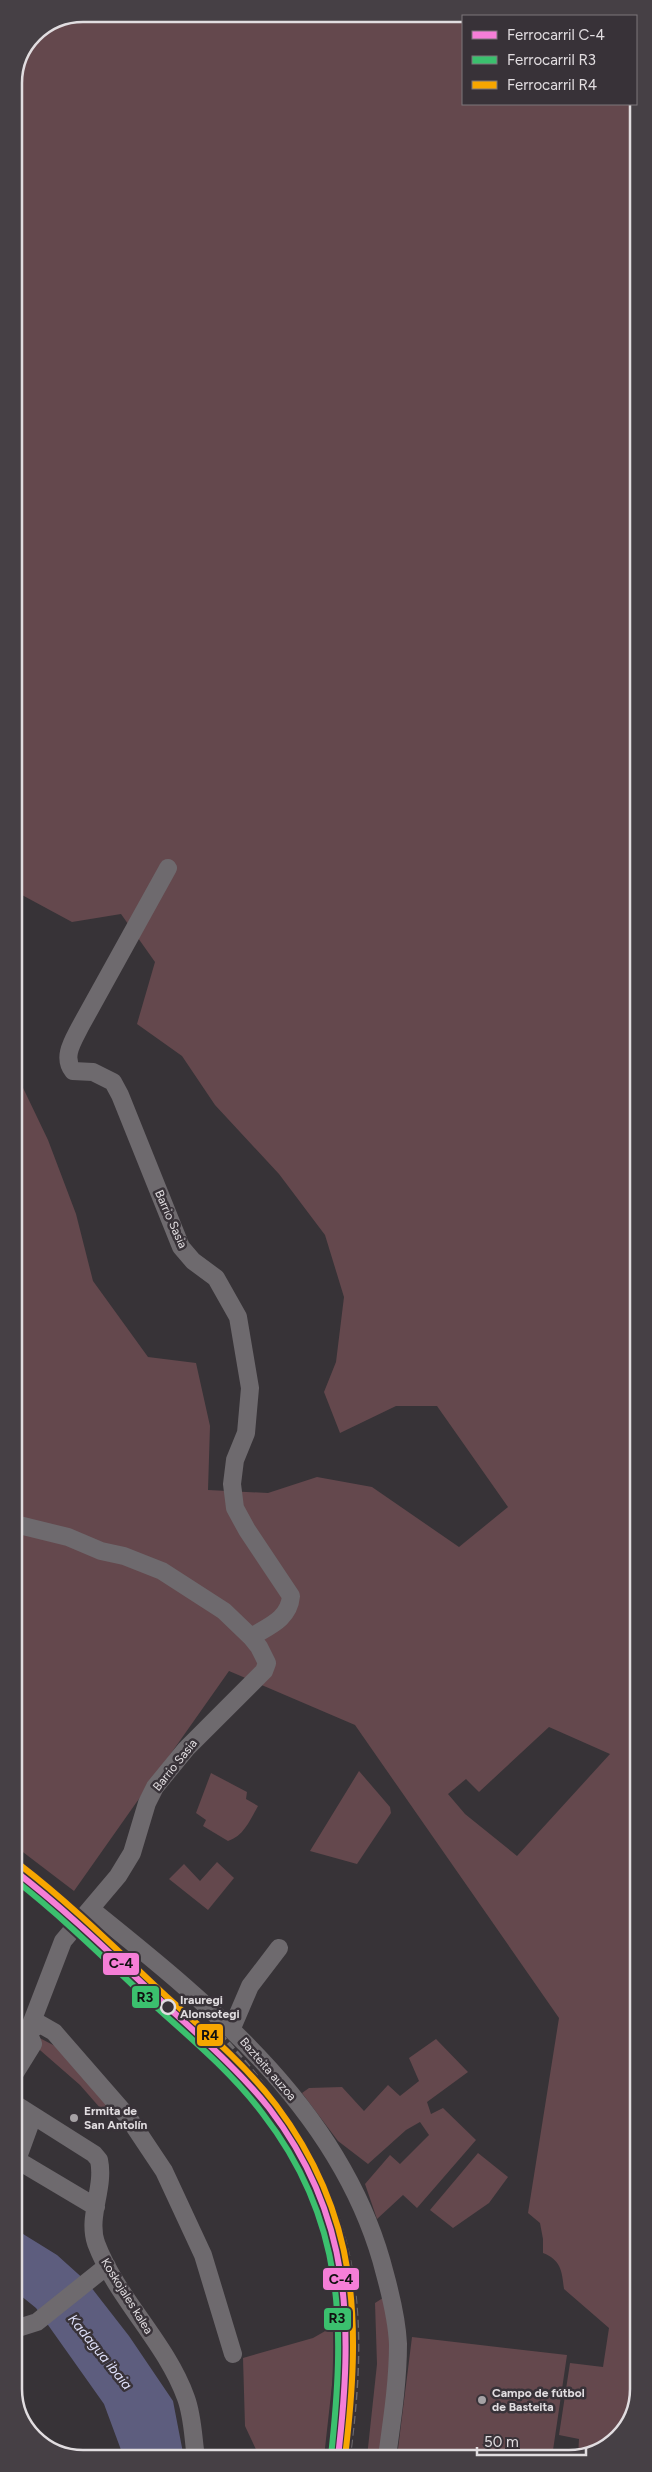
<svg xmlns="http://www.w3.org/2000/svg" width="652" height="2472" font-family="Figtree,sans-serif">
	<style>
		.green { fill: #64484d; fill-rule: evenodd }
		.water { fill: #5d5d7e }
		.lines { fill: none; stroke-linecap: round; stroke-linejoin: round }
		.street { stroke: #6e6a6e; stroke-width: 18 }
		.rail { stroke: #6d6a6d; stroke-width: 4; stroke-dasharray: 8 4; stroke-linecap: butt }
		.rail-1-casing { stroke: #383238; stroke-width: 10 }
		.rail-2-casing { stroke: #383238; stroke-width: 10 }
		.rail-3-casing { stroke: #383238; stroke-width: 10 }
		.rail-1 { stroke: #f57ed7; stroke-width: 6 }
		.rail-2 { stroke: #3bc06e; stroke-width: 6 }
		.rail-3 { stroke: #f7a600; stroke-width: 6 }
		.stop-dot { fill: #383238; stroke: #e1dde0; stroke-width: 2.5 }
		.poi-dot { fill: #a6a2a5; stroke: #383238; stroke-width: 2 }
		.labels { text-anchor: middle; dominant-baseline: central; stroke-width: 5; stroke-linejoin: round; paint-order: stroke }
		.street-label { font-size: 12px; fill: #e1dde0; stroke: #383238 }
		.stop-label { font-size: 12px; font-weight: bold; fill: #e1dde0; stroke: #383238; text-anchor: start }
		.poi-label { font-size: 12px; font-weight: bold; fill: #e1dde0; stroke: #383238; text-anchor: start }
		.water-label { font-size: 14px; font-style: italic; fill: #dedff9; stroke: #383238 }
		.rim { fill: none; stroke: #e1dde0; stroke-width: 2.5 }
		.line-badge { stroke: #383238; stroke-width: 2 }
		.pale-badge-label { font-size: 14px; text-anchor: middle; font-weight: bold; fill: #111 }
	</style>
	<rect width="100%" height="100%" fill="#373337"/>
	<!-- green -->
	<path class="green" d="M 83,14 L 578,14 L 582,16 L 463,16 L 463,104 L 636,104 L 636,67 L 637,69 L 638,2389 L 624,2431 L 583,2457 L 578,2457 L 579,2439 L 559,2435 L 570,2363 L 603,2367 L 609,2328 L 564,2289 C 562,2271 561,2260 543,2253 L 543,2239 L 540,2223 L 528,2213 L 559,2018 L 355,1725 L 229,1671 L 74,1891 L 15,1846 L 14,1069 L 48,1140 L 76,1214 L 93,1281 L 148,1357 L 196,1363 L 210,1426 L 208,1490 L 268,1493 L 317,1477 L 372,1487 L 459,1547 L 508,1507 L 437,1406 L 396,1406 L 340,1433 L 324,1392 L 336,1362 L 344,1297 L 325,1235 L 279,1174 L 215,1105 L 182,1056 L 137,1024 L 155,962 L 121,914 L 72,922 L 22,895 L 14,902 L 14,83 L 34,34 ZM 549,1727 L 610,1754 L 517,1856 L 465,1814 L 448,1794 L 466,1779 L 479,1792 Z
		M 359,1771 L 390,1807 L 391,1813 L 357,1864 L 310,1851 Z
		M 211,1773 L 247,1792 L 246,1799 L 258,1806 C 250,1820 244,1836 228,1841 L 203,1826 L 206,1820 L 196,1813 Z
		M 217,1862 L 234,1878 L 208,1910 L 169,1879 L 184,1864 L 200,1881 Z
		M 28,2032 L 55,2046 L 111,2108 L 108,2117 L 80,2085 L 33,2044 Z
		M 436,2039 L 468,2072 L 427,2102 L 431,2114 L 443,2108 L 476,2140 L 417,2208 L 403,2195 L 377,2219 L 365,2184 L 390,2155 L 400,2164 L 429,2135 L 420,2122 L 406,2130 L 368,2164 L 338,2141 L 302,2093 L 309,2088 L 342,2087 L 364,2111 L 388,2085 L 400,2096 L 419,2081 L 409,2058 Z
		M 478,2153 L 508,2177 L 489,2203 L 453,2228 L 430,2210 Z
		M 386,2296 L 399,2306 L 390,2457 L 367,2457 L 377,2364 L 375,2303 Z
		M 334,2326 L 334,2367 L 324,2457 L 260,2458 L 245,2426 L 243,2358 L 313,2338 Z
		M 412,2337 L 567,2355 L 552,2457 L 397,2457 Z"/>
	<!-- water -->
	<path class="water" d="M 15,2229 L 57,2255 L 87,2282 L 129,2336 L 173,2401 L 184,2458 L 124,2458 L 104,2404 L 36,2308 L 15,2291 Z"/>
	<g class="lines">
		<!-- street -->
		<path class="street" d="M 168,868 L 80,1027 C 73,1041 62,1057 73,1071 L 93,1072 L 113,1082 L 120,1095 L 181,1247 L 193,1261 L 216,1278 L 238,1317 L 250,1388 L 246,1433 L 235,1460 L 232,1484 L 235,1508 L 247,1530 L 291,1596 C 289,1619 269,1626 251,1637
			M 15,1524 L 68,1537 L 101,1551 L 124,1556 L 162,1571 L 224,1611 L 251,1637 L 259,1647 L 267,1663 L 264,1671 L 186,1749 L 155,1787 L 147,1803 L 132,1853 L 118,1876 L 63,1941 L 28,2032
			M 92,1910 C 214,2008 345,2114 385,2274 C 391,2296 397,2321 398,2344 C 398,2382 392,2420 387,2457
			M 232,2028 L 250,1986 L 279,1948
			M 28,2032 L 40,2024 L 54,2032 L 128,2117 L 164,2171 L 203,2255 L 233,2354
			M 15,2073 L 33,2044 L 28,2032
			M 15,2104 L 94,2154 L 99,2160 C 105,2188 87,2216 96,2243 C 117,2299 166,2342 186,2398 C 193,2417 193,2438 196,2458
			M 33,2116 L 17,2160 L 96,2207
			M 15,2329 L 37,2322 L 107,2266"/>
		<!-- rail -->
		<path class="rail" d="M 15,1881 C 61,1917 103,1959 147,1999 C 181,2030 218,2060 248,2095 C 343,2208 350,2317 331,2457
			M 212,2025 C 289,2108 348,2194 356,2310 C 360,2359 355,2408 349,2457"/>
		<defs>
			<path id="rail-1" d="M 15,1871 C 66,1910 112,1955 159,1999 C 197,2034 237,2068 269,2108 C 353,2217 353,2327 338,2457"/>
			<path id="rail-2" d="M 15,1880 C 65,1919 110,1964 156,2007 C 193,2040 233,2074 263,2114 C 346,2221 345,2327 331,2456"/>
			<path id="rail-3" d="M 20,1865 C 72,1905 118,1951 166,1996 C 204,2030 245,2064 276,2105 C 360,2217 361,2324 345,2457"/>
		</defs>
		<!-- rail-1 casing -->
		<use href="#rail-1" class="rail-1-casing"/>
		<!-- rail-2 casing -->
		<use href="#rail-2" class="rail-2-casing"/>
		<!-- rail-3 casing -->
		<use href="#rail-3" class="rail-3-casing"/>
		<!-- rail-1 -->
		<use href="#rail-1" class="rail-1"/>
		<!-- rail-2 -->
		<use href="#rail-2" class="rail-2"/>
		<!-- rail-3 -->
		<use href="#rail-3" class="rail-3"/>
	</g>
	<!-- markers -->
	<circle class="stop-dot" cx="168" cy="2007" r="7"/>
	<g class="poi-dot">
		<circle cx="74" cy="2118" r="5"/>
		<circle cx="482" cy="2400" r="5"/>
	</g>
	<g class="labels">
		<!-- street labels -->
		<g class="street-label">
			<text transform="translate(171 1219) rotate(66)">Barrio Sasia</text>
			<text transform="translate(175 1765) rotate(-51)">Barrio Sasia</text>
			<text transform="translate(268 2069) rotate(49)">Bazteita auzoa</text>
			<text transform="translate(127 2296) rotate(58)">Koskojales kalea</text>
		</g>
		<!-- stop labels -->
		<g class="stop-label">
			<text x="180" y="2000">Irauregi<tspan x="180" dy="14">Alonsotegi</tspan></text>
		</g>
		<!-- poi labels -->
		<g class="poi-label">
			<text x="84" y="2111">Ermita de<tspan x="84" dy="14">San Antolín</tspan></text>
			<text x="492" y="2393">Campo de fútbol<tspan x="492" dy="14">de Basteita</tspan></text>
		</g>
		<!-- water labels -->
		<g class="water-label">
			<text transform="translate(100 2352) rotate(51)">Kadagua ibaia</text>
		</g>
	</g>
	<!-- crop -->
	<path d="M0 0H652V2472H0ZM83 22H569A61 61 0 0 1 630 83V2389A61 61 0 0 1 569 2450H83A61 61 0 0 1 22 2389V83A61 61 0 0 1 83 22Z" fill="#464045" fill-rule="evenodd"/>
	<path class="rim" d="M83 22H569A61 61 0 0 1 630 83V2389A61 61 0 0 1 569 2450H83A61 61 0 0 1 22 2389V83A61 61 0 0 1 83 22Z"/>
	<g class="line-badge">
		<rect x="102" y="1952" width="38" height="24" rx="5" fill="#f57ed7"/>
		<rect x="131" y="1985" width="29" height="24" rx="5" fill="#3bc06e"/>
		<rect x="196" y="2023" width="28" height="24" rx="5" fill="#f7a600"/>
		<rect x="322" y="2267" width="38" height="24" rx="5" fill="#f57ed7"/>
		<rect x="323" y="2307" width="29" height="24" rx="5" fill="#3bc06e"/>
	</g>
	<g class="pale-badge-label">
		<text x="121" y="1968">C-4</text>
		<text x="145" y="2002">R3</text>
		<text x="210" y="2040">R4</text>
		<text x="341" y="2284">C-4</text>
		<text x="337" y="2323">R3</text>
	</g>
	<!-- legend -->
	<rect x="462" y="15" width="175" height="90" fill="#383238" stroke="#7c767b"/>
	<rect x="472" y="31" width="25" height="8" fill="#f57ed7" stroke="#7c767b"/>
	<text x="507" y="40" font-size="15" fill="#e1dde0">Ferrocarril C-4</text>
	<rect x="472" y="56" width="25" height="8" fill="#3bc06e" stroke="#7c767b"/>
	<text x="507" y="65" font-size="15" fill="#e1dde0">Ferrocarril R3</text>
	<rect x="472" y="81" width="25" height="8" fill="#f7a600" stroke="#7c767b"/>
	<text x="507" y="90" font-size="15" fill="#e1dde0">Ferrocarril R4</text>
	<!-- scale -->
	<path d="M477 2447v8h109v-8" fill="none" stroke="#e1dde0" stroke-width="2.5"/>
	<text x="484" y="2447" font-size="15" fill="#e1dde0" stroke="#383238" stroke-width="4" paint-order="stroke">50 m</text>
</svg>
